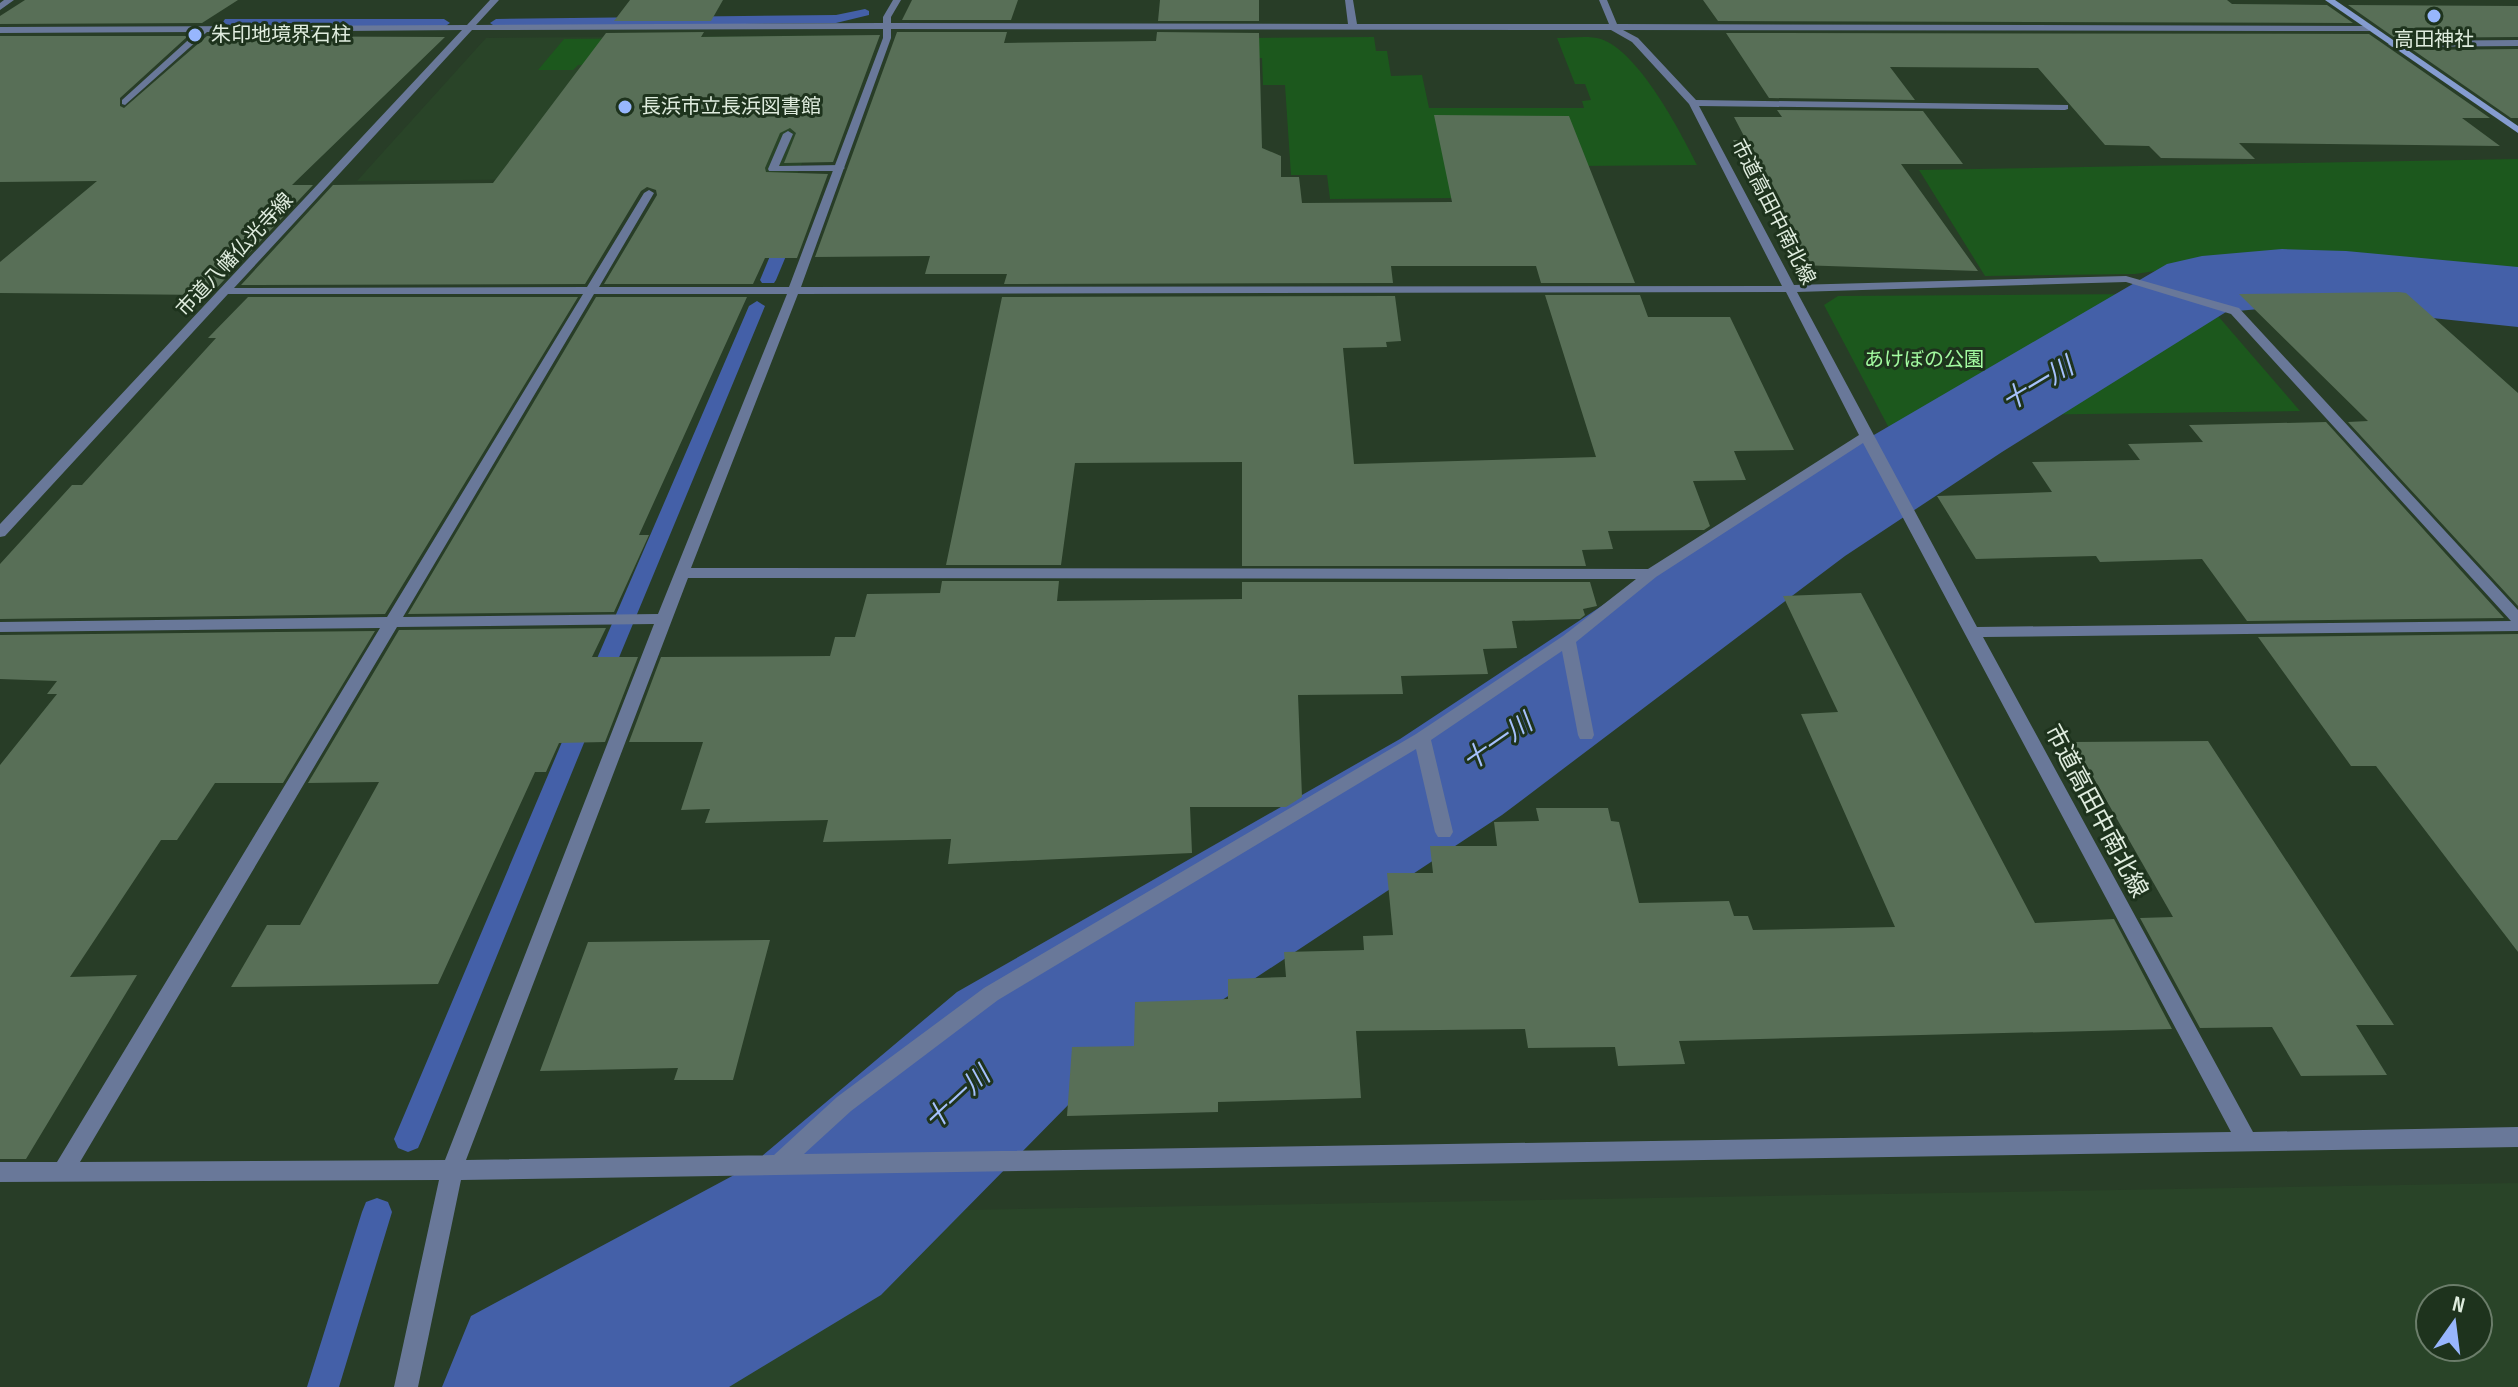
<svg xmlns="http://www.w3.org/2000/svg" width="2518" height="1387" font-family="'Sofia Sans Condensed','Noto Sans JP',sans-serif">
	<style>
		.built { fill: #294428; fill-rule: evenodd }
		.green { fill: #1c581d }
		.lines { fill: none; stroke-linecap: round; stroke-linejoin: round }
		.stream { fill: #4460a8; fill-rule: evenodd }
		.river { fill: #4460a8; fill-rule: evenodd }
		.building { fill: #586f57 }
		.lane { fill: #697899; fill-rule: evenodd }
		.street { fill: #697899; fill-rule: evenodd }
		.secondary { fill: #859cd0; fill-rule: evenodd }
		.poi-dot { fill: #97b6fd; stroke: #1e331d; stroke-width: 3 }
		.labels { text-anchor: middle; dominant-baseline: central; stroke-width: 6; stroke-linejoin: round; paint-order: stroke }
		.far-poi-label { font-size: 20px; fill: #dfecde; stroke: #1e331d; text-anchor: start }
		.far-street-label { font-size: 20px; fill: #dfecde; stroke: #1e331d }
		.far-park-label { font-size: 20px; fill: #a3fba0; stroke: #1e331d }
		.street-label { font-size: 24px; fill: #dfecde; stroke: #1e331d }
		.water-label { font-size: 26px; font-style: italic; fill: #a6c1fc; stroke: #1e331d }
	</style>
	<rect width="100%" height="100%" fill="#283d27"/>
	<!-- built -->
	<path class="built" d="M 858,35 L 796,177 L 357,181 L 486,38 Z
		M 2518,1183 L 2518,1387 L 681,1387 L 965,1210 ZM 2478,1299 L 2478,1347 L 2430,1347 L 2430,1299 Z"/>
	<!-- green -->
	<path class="green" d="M 1374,37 L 1376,51 L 1387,51 L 1391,76 L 1422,75 L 1429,108 L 1584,108 L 1582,101 L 1591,100 L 1585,84 L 1575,84 L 1557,38 C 1570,38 1588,35 1601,39 C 1639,52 1680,131 1697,165 L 1577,166 L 1588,197 L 1330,199 L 1327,175 L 1291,175 L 1285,85 L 1263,85 L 1262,58 L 1242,58 L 1252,38 Z
		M 679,38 L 688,64 L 578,65 L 573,70 L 538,70 L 564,39 Z
		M 2518,159 L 2518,280 L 2400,268 L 2224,261 L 2135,274 L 1985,276 L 1919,170 Z
		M 2139,294 L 2149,297 L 1900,449 L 1824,305 L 1838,296 Z
		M 2187,306 L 2218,316 L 2300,411 L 2018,415 Z"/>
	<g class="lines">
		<!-- stream -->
		<path class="stream" d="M 865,9 L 869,11 L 869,15 L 836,23 L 496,27 L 490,23 L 496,19 L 836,15 Z
			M 225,19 L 444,19 L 450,23 L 444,27 L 229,26 L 223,22 Z
			M 788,227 L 796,232 L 776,280 L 774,283 L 762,283 L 760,280 L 780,232 Z
			M 757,301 L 765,306 L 608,684 L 605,689 L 589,689 L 586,684 L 749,306 Z
			M 584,708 L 592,710 L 595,716 L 422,1139 L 418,1148 L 408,1152 L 398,1148 L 394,1139 L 573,716 L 576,710 Z
			M 377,1198 L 388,1202 L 392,1212 L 339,1387 L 307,1387 L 362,1212 L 366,1202 Z"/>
		<!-- river -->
		<path class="river" d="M 2282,249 L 2346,251 L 2518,267 L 2518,327 L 2346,309 L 2282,307 L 2226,312 L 2002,452 L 1845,556 L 1502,815 L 1077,1096 L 881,1295 L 729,1387 L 442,1387 L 471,1316 L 749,1167 L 957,992 L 1400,739 L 1759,502 L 2167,264 L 2202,256 Z"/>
	</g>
	<!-- building -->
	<path class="building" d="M 25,0 L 238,0 L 202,23 L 0,24 L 0,16 Z
		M 630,0 L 723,0 L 711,21 L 614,21 Z
		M 912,0 L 1018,0 L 1011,20 L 902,20 Z
		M 1160,0 L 1259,0 L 1259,21 L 1158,21 Z
		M 1703,0 L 2227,0 L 2232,4 L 2327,5 L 2353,23 L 1718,21 Z
		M 2348,5 L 2518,6 L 2518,37 L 2395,38 Z
		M 704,32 L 701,37 L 880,35 L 833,162 L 784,163 L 796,133 L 790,128 L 780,133 L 765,168 L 766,172 L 828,174 L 797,258 L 765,258 L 753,284 L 604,284 L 657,195 L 656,190 L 647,187 L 641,191 L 585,284 L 241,285 L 333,185 L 493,183 L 606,33 Z
		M 897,32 L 1007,32 L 1004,43 L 1156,41 L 1157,32 L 1259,33 L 1262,148 L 1281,156 L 1281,177 L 1299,177 L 1302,203 L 1452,202 L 1434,115 L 1569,116 L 1635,283 L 1541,283 L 1536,266 L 1391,266 L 1393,283 L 1004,284 L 1007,274 L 925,274 L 930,256 L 815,257 Z
		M 1726,33 L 2369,34 L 2490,118 L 2462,118 L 2500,146 L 2239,143 L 2255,159 L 2161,158 L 2149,146 L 2105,145 L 2038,68 L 1890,67 L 1915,100 L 1769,98 Z
		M 0,36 L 188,36 L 120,98 L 120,106 L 124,108 L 207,36 L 445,37 L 292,185 L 313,185 L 210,295 L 0,293 L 0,262 L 97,181 L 0,182 Z
		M 2518,49 L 2518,118 L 2511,118 L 2413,50 Z
		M 1777,110 L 1923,111 L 1963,164 L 1901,164 L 1978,271 L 1798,265 L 1733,140 L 1746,140 L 1734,117 L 1782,117 Z
		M 2399,292 L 2406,293 L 2518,393 L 2518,606 L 2348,422 L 2368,421 L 2239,294 Z
		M 1545,295 L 1640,295 L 1648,317 L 1730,317 L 1794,450 L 1734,451 L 1746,480 L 1693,481 L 1710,526 L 1704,530 L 1608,531 L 1613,549 L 1582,550 L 1586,566 L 1242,566 L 1242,462 L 1075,463 L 1061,565 L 946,565 L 1002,297 L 1395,296 L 1401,341 L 1386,342 L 1387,347 L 1343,348 L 1354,464 L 1596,457 Z
		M 248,297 L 578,297 L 385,614 L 0,619 L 0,564 L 72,485 L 82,485 L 216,338 L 208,338 Z
		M 596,297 L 747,297 L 639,535 L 649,535 L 614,612 L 408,614 Z
		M 2326,422 L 2504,618 L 2247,621 L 2202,559 L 2100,562 L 2096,556 L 1976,559 L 1937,496 L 2052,492 L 2032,462 L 2140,460 L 2128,444 L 2203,442 L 2189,425 Z
		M 942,581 L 1059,581 L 1057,601 L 1242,599 L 1242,582 L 1590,582 L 1597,606 L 1583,609 L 1585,615 L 1580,619 L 1512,621 L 1517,648 L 1483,649 L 1488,674 L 1401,676 L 1403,694 L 1298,695 L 1302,797 L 1286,807 L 1190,807 L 1192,853 L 948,864 L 951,839 L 823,842 L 828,820 L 705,823 L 710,809 L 681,810 L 703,742 L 629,742 L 661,657 L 830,656 L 835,637 L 855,637 L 867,594 L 940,593 Z
		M 1861,593 L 2035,923 L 2114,919 L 2172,1029 L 1679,1041 L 1685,1064 L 1618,1066 L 1615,1047 L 1528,1048 L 1525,1029 L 1356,1031 L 1361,1098 L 1218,1102 L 1218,1112 L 1067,1116 L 1072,1047 L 1134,1046 L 1135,1002 L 1228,999 L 1228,979 L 1286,977 L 1284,952 L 1364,950 L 1363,936 L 1393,935 L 1387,873 L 1433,873 L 1430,846 L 1497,846 L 1494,822 L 1539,821 L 1536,808 L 1608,808 L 1611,821 L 1619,822 L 1639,903 L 1729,901 L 1734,916 L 1748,916 L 1753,930 L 1895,927 L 1801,714 L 1838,712 L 1783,596 Z
		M 606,628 L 592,657 L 638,657 L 605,742 L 559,743 L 546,772 L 535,772 L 438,984 L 231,987 L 267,925 L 300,925 L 379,782 L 308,783 L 399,630 Z
		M 375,631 L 283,783 L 215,783 L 177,840 L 161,840 L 70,977 L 137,975 L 26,1159 L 0,1159 L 0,765 L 57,694 L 47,694 L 57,681 L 0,679 L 0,635 Z
		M 2518,634 L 2518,952 L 2376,766 L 2351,766 L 2258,637 Z
		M 2208,741 L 2394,1025 L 2356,1025 L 2387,1075 L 2301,1076 L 2272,1027 L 2200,1028 L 2140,918 L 2173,917 L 2073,742 Z
		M 770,940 L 733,1080 L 674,1080 L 678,1068 L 540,1071 L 588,942 Z"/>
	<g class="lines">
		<!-- lane -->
		<path class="lane" d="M 2518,40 L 2518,46 L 2392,47 L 2388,44 L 2392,41 Z
			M 788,131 L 793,134 L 779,166 L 840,165 L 845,168 L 840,171 L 769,171 L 768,169 L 783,134 Z"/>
		<!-- street -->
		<path class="street" d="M 4,0 L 14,0 L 0,10 L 0,3 Z
			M 490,0 L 499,0 L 476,25 L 883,23 L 883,17 L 893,0 L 901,0 L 891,17 L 891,23 L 1348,24 L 1345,0 L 1353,0 L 1357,24 L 1609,24 L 1599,0 L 1607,0 L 1617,24 L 2372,26 L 2373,28 L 2369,31 L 1623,30 L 1638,38 L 1696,100 L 2068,105 L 2068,109 L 2065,110 L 1699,106 L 1794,285 L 2126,276 L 2239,308 L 2518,610 L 2518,631 L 1983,637 L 2253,1132 L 2518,1127 L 2518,1147 L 461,1180 L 418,1387 L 394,1387 L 439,1180 L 0,1182 L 0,1162 L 57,1162 L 380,628 L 0,632 L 0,622 L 387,617 L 583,294 L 228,294 L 5,536 L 0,537 L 0,524 L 462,30 L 207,32 L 125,105 L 122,104 L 122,100 L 197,32 L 0,33 L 0,27 L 467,25 ZM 853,29 L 883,29 L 883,38 L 789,287 L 599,287 L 654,193 L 649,190 L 644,193 L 587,287 L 234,288 L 472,30 ZM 891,29 L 1611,30 L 1632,42 L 1689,104 L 1782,286 L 801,287 L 891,38 ZM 2126,282 L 2231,314 L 2511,621 L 1977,627 L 1797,292 ZM 1786,292 L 1859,435 L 1648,569 L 691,568 L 798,294 ZM 594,294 L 787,294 L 658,614 L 403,617 ZM 1863,443 L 2231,1132 L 804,1154 L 851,1111 L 998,1000 L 1416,749 L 1435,832 L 1438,837 L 1450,837 L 1453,832 L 1431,740 L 1562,651 L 1578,735 L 1580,739 L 1592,739 L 1594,735 L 1576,642 L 1656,577 ZM 688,578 L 1636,579 L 1563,636 L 1416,734 L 984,988 L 837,1097 L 774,1155 L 466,1160 ZM 654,624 L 445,1160 L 80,1162 L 397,627 Z"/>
		<!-- secondary -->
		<path class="secondary" d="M 2325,0 L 2335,0 L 2518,126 L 2518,133 Z"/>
	</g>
	<!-- markers -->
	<g class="poi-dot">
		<circle cx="2434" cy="16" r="8"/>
		<circle cx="195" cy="35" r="8"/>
		<circle cx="625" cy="107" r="8"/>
	</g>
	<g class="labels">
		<!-- far-poi labels -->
		<g class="far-poi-label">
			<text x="211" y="35">朱印地境界石柱</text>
			<text x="2434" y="40" text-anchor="middle">高田神社</text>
			<text x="641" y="107">長浜市立長浜図書館</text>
		</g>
		<!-- far-street labels -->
		<g class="far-street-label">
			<text transform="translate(1773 212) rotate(63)">市道高田中南北線</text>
			<text transform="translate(235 255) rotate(-47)">市道八幡仏光寺線</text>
		</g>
		<!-- far-park labels -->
		<g class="far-park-label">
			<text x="1924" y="360">あけぼの公園</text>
		</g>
		<!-- street labels -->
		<g class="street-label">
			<text transform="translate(2096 811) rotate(62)">市道高田中南北線</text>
		</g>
		<!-- water labels -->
		<g class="water-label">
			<text transform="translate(2038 385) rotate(-31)">十一川</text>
			<text transform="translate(1498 743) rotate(-35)">十一川</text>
			<text transform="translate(958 1099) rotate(-43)">十一川</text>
		</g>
	</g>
	<!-- north arrow -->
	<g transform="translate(2454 1323) rotate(14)"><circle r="38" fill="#1e331d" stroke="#6b7d6a" stroke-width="2"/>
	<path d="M0-6L14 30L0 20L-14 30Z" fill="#97b6fd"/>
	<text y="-12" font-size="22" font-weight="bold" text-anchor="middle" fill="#dfecde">N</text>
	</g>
</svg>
